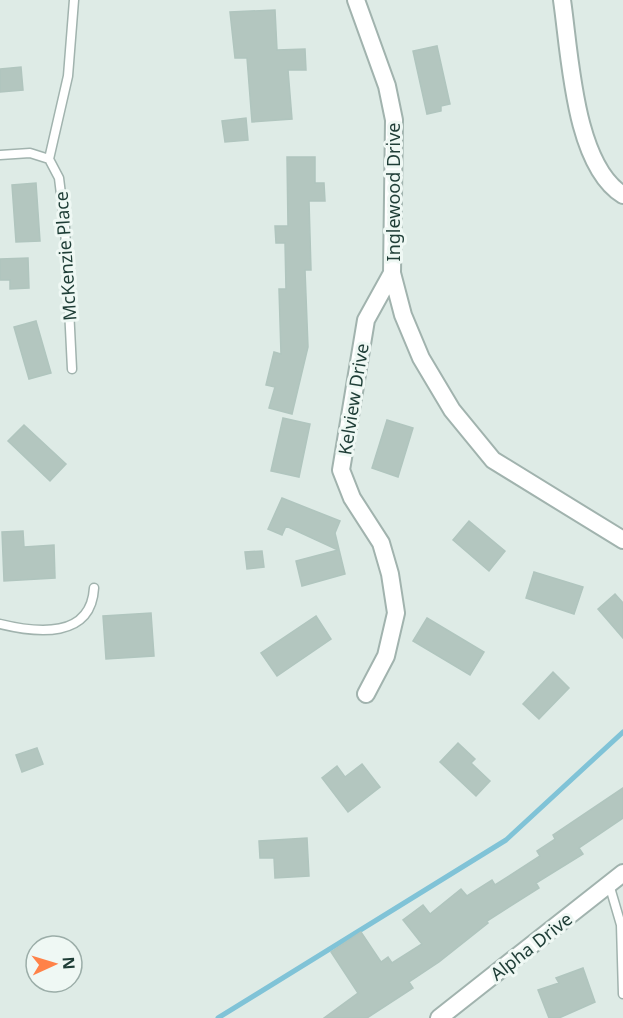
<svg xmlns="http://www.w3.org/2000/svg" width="623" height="1018" font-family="'Noto Sans',sans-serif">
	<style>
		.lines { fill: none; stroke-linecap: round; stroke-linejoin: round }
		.stream { stroke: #80c3d7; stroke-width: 5 }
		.building { fill: #b3c6bf; stroke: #b0c5be; stroke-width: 1.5 }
		.service-casing { stroke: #a1b3ae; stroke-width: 11 }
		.minor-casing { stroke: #a1b3ae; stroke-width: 20 }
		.service { stroke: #fff; stroke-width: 8 }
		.minor { stroke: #fff; stroke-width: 16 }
		.labels { text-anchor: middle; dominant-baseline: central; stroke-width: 6; stroke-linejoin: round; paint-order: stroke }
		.street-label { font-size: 18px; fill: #1e3d36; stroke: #eff8f4 }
	</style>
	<rect width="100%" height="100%" fill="#deebe6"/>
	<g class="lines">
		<!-- stream -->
		<path class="stream" d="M 218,1018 L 506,840 L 623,732"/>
	</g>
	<!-- building -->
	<path class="building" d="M 275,10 L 277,50 L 305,49 L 306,70 L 288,70 L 292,119 L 252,122 L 247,58 L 235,58 L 230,12 Z
		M 437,46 L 450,104 L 441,106 L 441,111 L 427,114 L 413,51 Z
		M 21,67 L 23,90 L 0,92 L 0,69 Z
		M 246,118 L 248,140 L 225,142 L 222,121 Z
		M 287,157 L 315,157 L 315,183 L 324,183 L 325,201 L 309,201 L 311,270 L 305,270 L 308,347 L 292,414 L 269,408 L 275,387 L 266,385 L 274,352 L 281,354 L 279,289 L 286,289 L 285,243 L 276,243 L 275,226 L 288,226 Z
		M 36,183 L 40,241 L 16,242 L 12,185 Z
		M 28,258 L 29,288 L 10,289 L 10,280 L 0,280 L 0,259 Z
		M 36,321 L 51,373 L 29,379 L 14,327 Z
		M 283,418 L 310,424 L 299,477 L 271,471 Z
		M 387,420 L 413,428 L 398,477 L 372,468 Z
		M 24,425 L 66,464 L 50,481 L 8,441 Z
		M 282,498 L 340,521 L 335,533 L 345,574 L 302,586 L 296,561 L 338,550 L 286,526 L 282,535 L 268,529 Z
		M 469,521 L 505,551 L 489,571 L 453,540 Z
		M 23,531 L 24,547 L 54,545 L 55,578 L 4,581 L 2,532 Z
		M 262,551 L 264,567 L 247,569 L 245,552 Z
		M 534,572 L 583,587 L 574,614 L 526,598 Z
		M 615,594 L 623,603 L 623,638 L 598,609 Z
		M 151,613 L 154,656 L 106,659 L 103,616 Z
		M 316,616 L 331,639 L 277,676 L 261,653 Z
		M 427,618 L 484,652 L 470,675 L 413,641 Z
		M 553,672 L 569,688 L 539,719 L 523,704 Z
		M 458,743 L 475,759 L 471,763 L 490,781 L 476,796 L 440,762 Z
		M 37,748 L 43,764 L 22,772 L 16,755 Z
		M 362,764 L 380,787 L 348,812 L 322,778 L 337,766 L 345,777 Z
		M 623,788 L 623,818 L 579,848 L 583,854 L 536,883 L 539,888 L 487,921 L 488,923 L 439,962 L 409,982 L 413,988 L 367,1018 L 324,1018 L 358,993 L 331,952 L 361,932 L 381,962 L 388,957 L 392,963 L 422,944 L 403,920 L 423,905 L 430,914 L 461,889 L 467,896 L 492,880 L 495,885 L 540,856 L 537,851 L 555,839 L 553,835 Z
		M 307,838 L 309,876 L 275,878 L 274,858 L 260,858 L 259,841 Z
		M 583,968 L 595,1002 L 559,1018 L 549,1018 L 538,990 L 559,983 L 556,978 Z"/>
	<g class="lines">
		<defs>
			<path id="service" d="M 0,155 L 30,153 L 49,159 L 59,178 L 65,227 L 72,369
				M 49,159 L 68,76 L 74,0
				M 0,624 C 37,633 91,639 94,588
				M 609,884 L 621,925 L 623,994"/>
			<path id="minor" d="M 356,0 L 387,86 L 394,120 L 392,273 L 403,315 L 421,358 L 452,410 L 493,460 L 623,540
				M 562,0 C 570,54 574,165 623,195
				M 366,694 L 386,656 L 396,613 L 390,574 L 381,543 L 352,498 L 341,470 L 366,320 L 392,273
				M 439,1018 L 623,873"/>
		</defs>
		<!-- service casing -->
		<use href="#service" class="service-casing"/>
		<!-- minor casing -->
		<use href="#minor" class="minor-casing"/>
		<!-- service -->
		<use href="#service" class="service"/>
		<!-- minor -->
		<use href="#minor" class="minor"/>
	</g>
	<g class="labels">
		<!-- street labels -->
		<g class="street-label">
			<text transform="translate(393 192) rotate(-90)">Inglewood Drive</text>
			<text transform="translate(65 256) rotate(-94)">McKenzie Place</text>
			<text transform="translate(353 399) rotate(-81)">Kelview Drive</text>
			<text transform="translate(531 946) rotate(-38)">Alpha Drive</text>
		</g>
	</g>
	<!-- north arrow -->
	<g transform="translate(54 964) rotate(86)"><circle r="28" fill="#eff8f4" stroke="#9bada8" stroke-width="1.5"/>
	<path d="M0-4.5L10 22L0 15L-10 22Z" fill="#ff8248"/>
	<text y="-9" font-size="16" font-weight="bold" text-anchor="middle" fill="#1e3d36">N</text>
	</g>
</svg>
